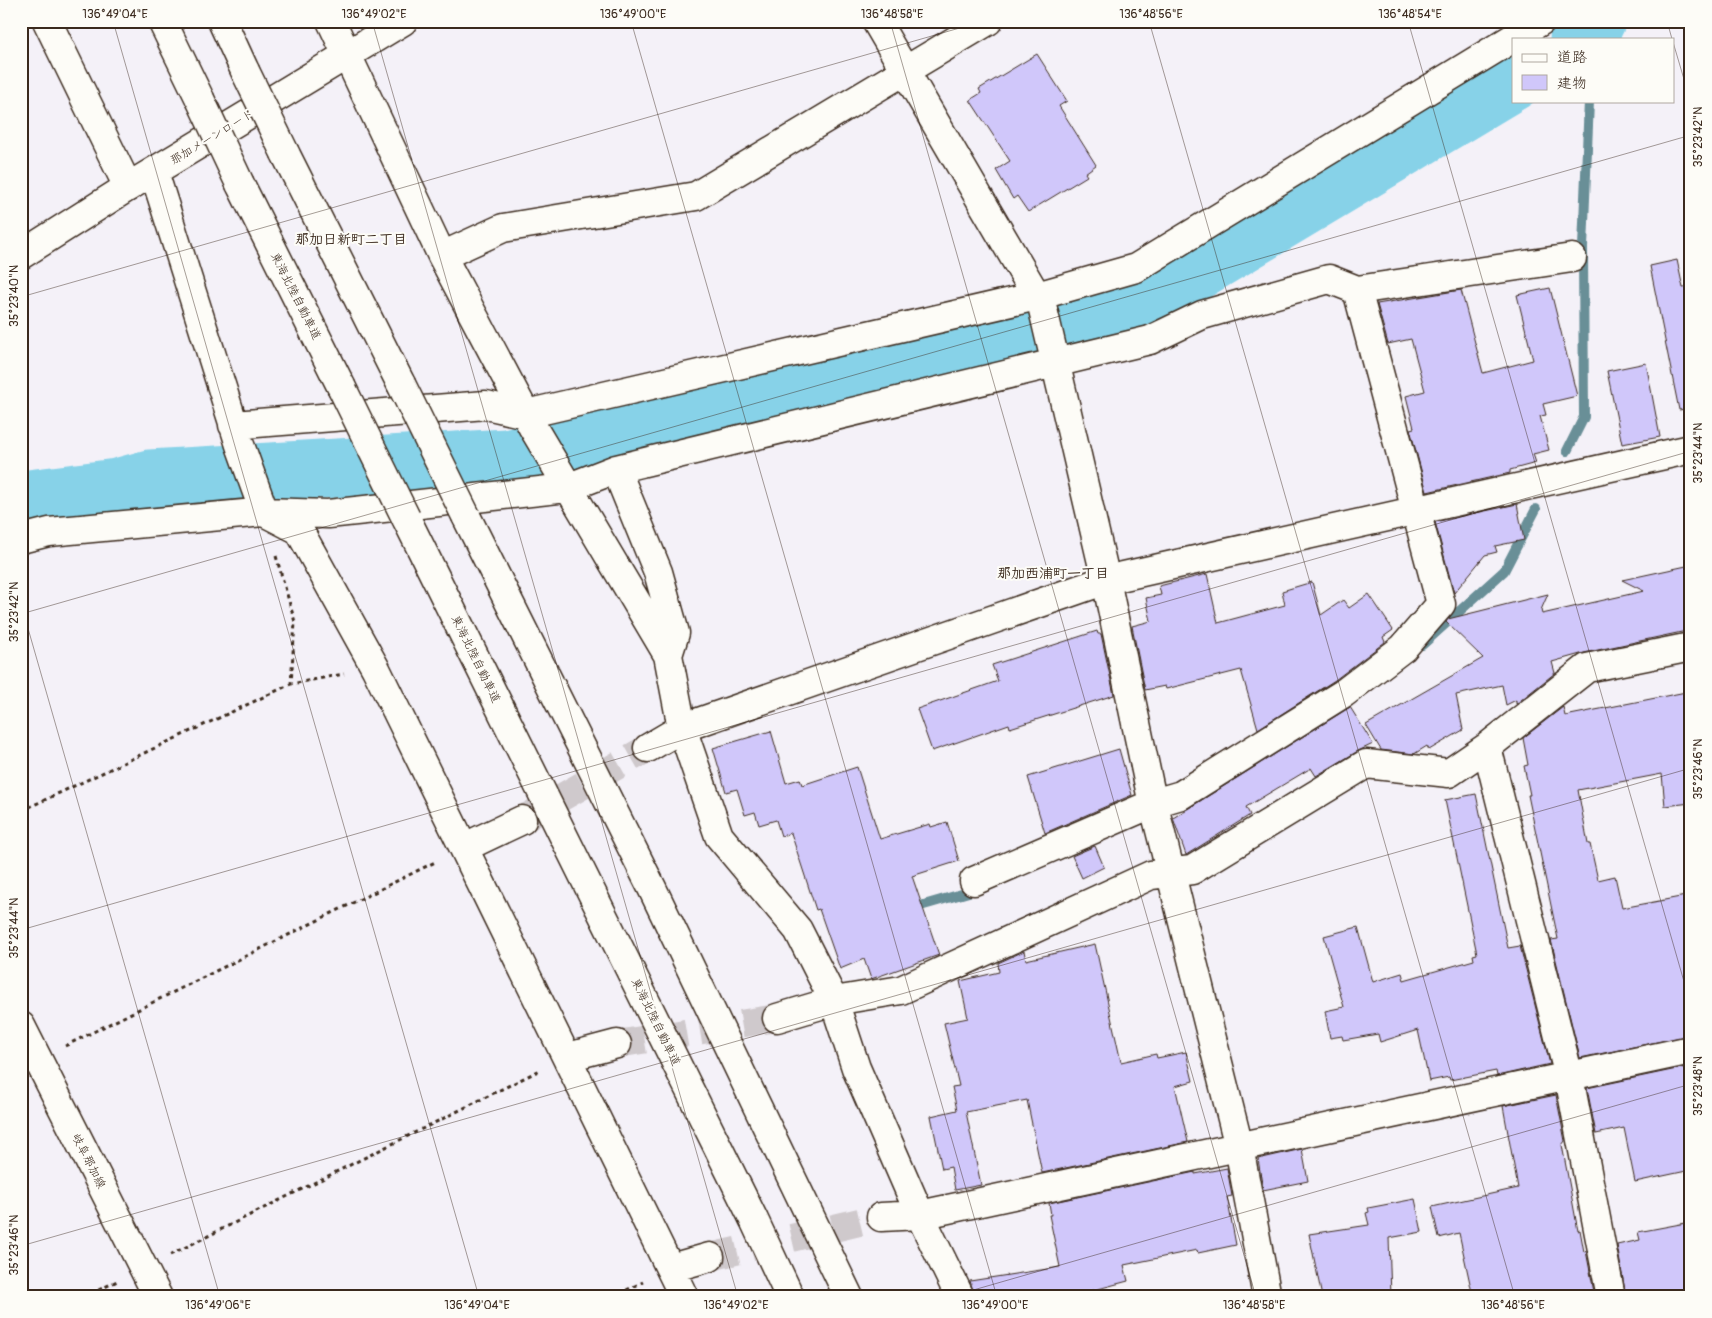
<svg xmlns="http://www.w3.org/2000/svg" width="1712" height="1318" viewBox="0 0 1712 1318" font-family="Pangolin,'Klee One',sans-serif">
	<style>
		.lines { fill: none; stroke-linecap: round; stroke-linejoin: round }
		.stream { stroke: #698f97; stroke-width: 10 }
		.river { stroke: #87d2e8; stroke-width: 59 }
		.building { fill: #d0c7fa; stroke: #3b2a1e }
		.minor-tunnel { stroke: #cfc9cc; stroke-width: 28; stroke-dasharray: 28 14; stroke-linecap: butt }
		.minor-casing { stroke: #3b2a1e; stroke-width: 31 }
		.tertiary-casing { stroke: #3b2a1e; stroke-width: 31 }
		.secondary-casing { stroke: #3b2a1e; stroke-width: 31 }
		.motorway-casing { stroke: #3b2a1e; stroke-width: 31 }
		.path { stroke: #3b2a1e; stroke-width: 3; stroke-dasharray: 4 4; stroke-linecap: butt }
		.minor { stroke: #fdfcf7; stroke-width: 28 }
		.tertiary { stroke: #fdfcf7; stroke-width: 28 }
		.secondary { stroke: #fdfcf7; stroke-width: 28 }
		.motorway { stroke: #fdfcf7; stroke-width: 28 }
		.motorway-bridge-casing { stroke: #3b2a1e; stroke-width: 31; stroke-linecap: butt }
		.motorway-bridge { stroke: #fdfcf7; stroke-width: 28 }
		.ticks { fill: none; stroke: #3b2a1e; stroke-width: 1; stroke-opacity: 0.45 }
		.labels { text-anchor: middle; stroke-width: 4; stroke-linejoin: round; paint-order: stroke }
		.street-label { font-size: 12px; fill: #3b2a1e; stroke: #fdfcf7 }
		.neighbourhood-label { font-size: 14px; font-weight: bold; fill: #3b2a1e; stroke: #fdfcf7 }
		.neatline { fill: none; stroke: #3b2a1e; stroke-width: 2 }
		.ticks-label { font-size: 12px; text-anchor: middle; fill: #3b2a1e }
	</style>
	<rect width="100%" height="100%" fill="#f4f1f8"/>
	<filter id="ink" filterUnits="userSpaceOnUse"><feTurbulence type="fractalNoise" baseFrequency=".02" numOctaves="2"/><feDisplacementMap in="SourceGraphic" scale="10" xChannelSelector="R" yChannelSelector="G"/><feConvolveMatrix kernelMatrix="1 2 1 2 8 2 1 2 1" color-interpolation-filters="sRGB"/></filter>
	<g filter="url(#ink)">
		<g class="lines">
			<path class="stream" d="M1592 39 1593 26
				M1567 451 1584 417 1583 247 1589 101
				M1422 645 1504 571 1536 509
				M910 909 979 889"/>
			<path class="river" d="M1579 39 1596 21
				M21 500 117 488 150 479 507 458 1146 301 1513 81"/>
		</g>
		<path class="building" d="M1037 54 1067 101 1059 106 1096 165 1085 173 1087 176 1028 212 1017 196 1013 199 996 170 1010 161 970 100 981 93 979 89Z
			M1677 260 1683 288 1691 287V408L1679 410 1650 266Z
			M1550 288 1577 396 1543 404 1546 415 1540 416 1549 450 1533 454 1536 463 1510 470V473L1427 492 1410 429 1414 428 1406 396 1425 391 1411 339 1388 344 1377 304 1461 290 1483 373 1533 360 1517 295Z
			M1646 363 1660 437 1622 444 1607 371Z
			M1517 504 1524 540 1495 546 1497 552 1485 555 1454 593 1435 522Z
			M1691 565V630L1584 653 1552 662 1555 673 1516 704V700L1506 705 1502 685 1456 695 1463 730 1429 750 1427 746 1414 754 1381 750 1366 725 1483 658 1446 622 1448 619 1548 594 1541 610 1542 614 1644 591 1622 580Z
			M1207 574 1218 623 1285 605 1282 591 1312 582 1321 615 1343 600 1349 608 1369 594 1393 630 1383 637 1385 642 1335 680 1258 729 1241 670 1166 689 1165 686 1145 690 1132 626 1151 621 1146 598 1161 595 1159 586Z
			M1097 631 1098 634H1101L1114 695 1010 728 1009 724 932 751 917 709 998 681 992 665Z
			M1691 691V803L1665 806 1662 774 1578 790 1588 844H1590L1598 880 1615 876 1622 908 1691 895V1035L1580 1058 1551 940 1558 939 1528 795H1530L1524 766 1528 765 1523 738 1563 707 1565 716Z
			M1350 707 1373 744 1358 751 1316 776 1311 768 1246 807 1250 815 1186 855 1173 818Z
			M771 731 786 783 800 779 802 785 857 767 880 839 930 824 931 827 947 822 959 861 912 876 939 955 871 979 864 959 840 969 819 909 816 910 791 833 781 836 776 820 759 825 755 812 745 815 737 789 726 792 713 748Z
			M1119 749 1132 795 1045 833 1028 777Z
			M1476 794 1508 948 1520 946 1550 1064 1497 1076 1496 1071 1450 1080 1449 1077 1429 1081 1418 1030 1380 1042 1378 1034 1343 1040 1342 1036 1330 1038 1325 1011 1344 1007 1324 936 1358 927 1373 982 1402 973 1404 980 1474 960 1473 955 1477 954 1445 800Z
			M1095 846 1104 867 1082 878 1072 856Z
			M1095 944 1121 1062 1156 1054 1157 1058 1186 1052 1193 1081 1175 1086 1188 1142 1042 1173 1027 1100 966 1112 981 1185 955 1190 951 1167 942 1169 931 1116 957 1110 952 1087 959 1086 944 1023 968 1018 960 981 999 972 998 963 1024 951 1026 960Z
			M1691 1066V1170L1635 1182 1624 1128 1596 1134 1587 1088Z
			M1556 1095 1565 1141 1562 1145 1578 1231 1580 1230 1584 1252 1586 1251 1595 1297H1473L1459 1233 1439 1238 1432 1207 1518 1188 1503 1106Z
			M1302 1149 1308 1181 1263 1190 1258 1159Z
			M1227 1168 1232 1196 1227 1197 1236 1245 1198 1253 1197 1250 1124 1265 1128 1281 1068 1297H975L970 1281 1060 1267 1049 1215H1051L1049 1203 1195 1172V1174Z
			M1415 1199 1422 1232 1389 1238 1391 1297H1322L1309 1234 1369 1225 1366 1213 1369 1212 1368 1208Z
			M1691 1222V1297H1626L1617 1245 1640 1240 1638 1232Z"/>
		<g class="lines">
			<path class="minor-tunnel" d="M522 820 648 748
				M617 1044 777 1018
				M710 1257 881 1217"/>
			<defs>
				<path id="minor" d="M47 21 128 187
					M331 21 442 256 532 426 668 655 682 728 719 836 798 930 834 1001 856 1068 920 1215 960 1297
					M876 21 1042 305 1106 580 1150 790 1239 1147 1267 1297
					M154 172 240 445 264 512 299 530 376 669 684 1297
					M442 256 503 228 696 196 988 21
					M233 425 486 405 526 414 1037 296 1136 268 1541 21
					M616 469 658 572 675 633 668 655
					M21 539 49 532 264 512 328 514 567 488 616 469 1150 340 1202 315 1329 279 1357 290 1572 258
					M1487 747 1569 1077 1611 1297
					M648 748 682 728 1106 580 1691 449
					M465 847 522 820
					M974 881 1154 803 1181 795 1344 693 1403 648 1441 604 1357 290
					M777 1018 834 1001 901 990 1151 875 1192 870 1366 764 1449 773 1487 747 1587 668 1691 647
					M568 1057 617 1044
					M881 1217 920 1215 1691 1050
					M671 1268 710 1257"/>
				<path id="tertiary" d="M21 255 128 187 403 21"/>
				<path id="secondary" d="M21 1026 158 1297"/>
				<path id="motorway" d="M162 21 200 99
					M222 21 245 71
					M285 153 401 384
					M240 184 341 386
					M466 516 652 888 849 1297
					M406 518 754 1220 790 1297"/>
			</defs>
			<use href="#minor" class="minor-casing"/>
			<use href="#tertiary" class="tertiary-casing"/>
			<use href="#secondary" class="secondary-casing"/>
			<use href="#motorway" class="motorway-casing"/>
			<path class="path" d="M276 556 295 622 291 684
				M21 811 291 684 344 674
				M65 1046 435 862
				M170 1255 540 1070
				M84 1297 117 1281
				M612 1297 643 1282"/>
			<use href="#minor" class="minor"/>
			<use href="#tertiary" class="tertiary"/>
			<use href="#secondary" class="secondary"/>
			<use href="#motorway" class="motorway"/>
			<defs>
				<path id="motorway-bridge" d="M245 71 285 153
					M200 99 240 184
					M401 384 466 516
					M341 386 406 518"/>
			</defs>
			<use href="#motorway-bridge" class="motorway-bridge-casing"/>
			<use href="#motorway-bridge" class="motorway-bridge"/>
		</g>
	</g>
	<path class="ticks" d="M113 21 479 1297M372 21 738 1297M631 21 997 1297M890 21 1256 1297M1149 21 1515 1297M1408 21 1691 1006M1667 21 1672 39M1673 42 1691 103M21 297 984 21M21 604 220 1297M21 614 1691 135M21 930 1691 451M21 1246 1691 768M949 1297 1691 1084"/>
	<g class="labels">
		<g class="street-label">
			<text transform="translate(212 137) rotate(-31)" y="4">那加メーンロード</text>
			<text transform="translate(296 296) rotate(63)" y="4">東海北陸自動車道</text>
			<text transform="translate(476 659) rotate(64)" y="4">東海北陸自動車道</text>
			<text transform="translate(656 1022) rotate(64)" y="4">東海北陸自動車道</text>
			<text transform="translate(89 1161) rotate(63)" y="4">岐阜那加線</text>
		</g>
		<g class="neighbourhood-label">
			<text x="351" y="244">那加日新町二丁目</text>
			<text x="1053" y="578">那加西浦町一丁目</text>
		</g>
	</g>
	<rect width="1712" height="1318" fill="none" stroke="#fdfcf7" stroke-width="55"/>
	<rect x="1512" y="38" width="162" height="65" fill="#fdfcf7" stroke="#afa8a0"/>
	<rect x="1522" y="54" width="25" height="8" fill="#fdfcf7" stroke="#afa8a0"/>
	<text x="1557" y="62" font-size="15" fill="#3b2a1e">道路</text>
	<rect x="1522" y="75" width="25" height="15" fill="#d0c7fa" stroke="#afa8a0"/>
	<text x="1557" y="88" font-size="15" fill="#3b2a1e">建物</text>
	<rect x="28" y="28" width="1656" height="1262" class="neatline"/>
	<g class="ticks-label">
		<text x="115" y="18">136°49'04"E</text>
		<text x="374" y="18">136°49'02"E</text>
		<text x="633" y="18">136°49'00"E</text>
		<text x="892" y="18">136°48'58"E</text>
		<text x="1151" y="18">136°48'56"E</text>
		<text x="1410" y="18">136°48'54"E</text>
		<text transform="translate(1698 137) rotate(-90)" y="4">35°23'42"N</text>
		<text transform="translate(14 296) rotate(-90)" y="4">35°23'40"N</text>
		<text transform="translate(1698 453) rotate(-90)" y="4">35°23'44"N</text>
		<text transform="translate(14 612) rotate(-90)" y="4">35°23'42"N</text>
		<text transform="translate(1698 769) rotate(-90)" y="4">35°23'46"N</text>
		<text transform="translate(14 928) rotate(-90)" y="4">35°23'44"N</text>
		<text transform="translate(1698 1086) rotate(-90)" y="4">35°23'48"N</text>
		<text transform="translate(14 1245) rotate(-90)" y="4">35°23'46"N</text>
		<text x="218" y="1309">136°49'06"E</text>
		<text x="477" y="1309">136°49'04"E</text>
		<text x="736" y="1309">136°49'02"E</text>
		<text x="995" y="1309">136°49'00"E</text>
		<text x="1254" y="1309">136°48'58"E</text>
		<text x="1513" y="1309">136°48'56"E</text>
	</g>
</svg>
